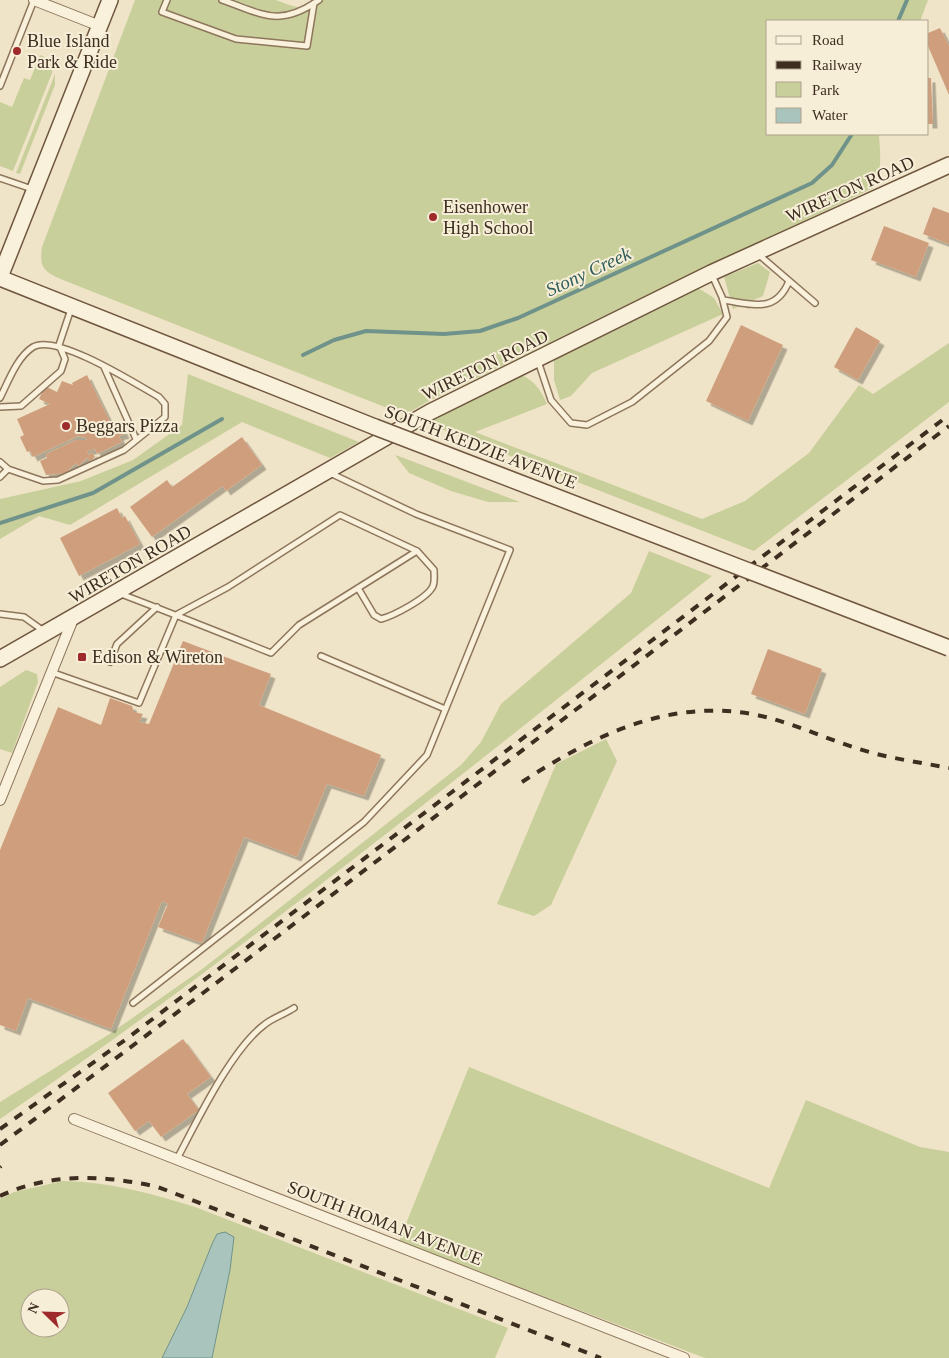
<svg xmlns="http://www.w3.org/2000/svg" width="949" height="1358" viewBox="0 0 949 1358" font-family="Georgia,serif">
	<style>
		.green { fill: #c9cf9b; fill-rule: evenodd }
		.water { fill: #a9c4bc; stroke: #6f938a }
		.lines { fill: none; stroke-linecap: round; stroke-linejoin: round }
		.stream { stroke: #6f938a; stroke-width: 4 }
		.building { fill: #cf9f7d; filter: url(#shadow) }
		.lane-casing { stroke: #8d765c; stroke-width: 8 }
		.street-casing { stroke: #8d765c; stroke-width: 12 }
		.secondary-casing { stroke: #6f573f; stroke-width: 18 }
		.lane { stroke: #faf1dc; stroke-width: 5 }
		.street { stroke: #faf1dc; stroke-width: 10 }
		.secondary { stroke: #faf1dc; stroke-width: 15 }
		.rail { stroke: #3d2e20; stroke-width: 4; stroke-dasharray: 9 9; stroke-linecap: butt }
		.secondary-bridge-casing { stroke: #6f573f; stroke-width: 18; stroke-linecap: butt }
		.secondary-bridge { stroke: #faf1dc; stroke-width: 15 }
		.poi-dot { fill: #9e2a2b; stroke: #f7eed8; stroke-width: 2 }
		.labels { text-anchor: middle; stroke-width: 4; stroke-linejoin: round; paint-order: stroke }
		.poi-label { font-size: 18px; fill: #3d2e20; stroke: #f7eed8; text-anchor: start }
		.street-label { font-size: 18px; fill: #3d2e20; stroke: #f7eed8 }
		.water-label { font-size: 19px; font-style: italic; fill: #2f5d5a; stroke: #f7eed8 }
	</style>
	<defs>
		<filter id="shadow"><feDropShadow dx="4.5" dy="4.5" stdDeviation="0" flood-color="#0004"/></filter>
	</defs>
	<rect width="100%" height="100%" fill="#f0e4c8"/>
	<path class="green" d="M135 0H276C295 7 306 13 324 0H928L920 21H768V134H879C880 153 883 171 873 188L427 402 405 415 63 280C44 272 39 268 42 247Z
		M40 55 53 60 52 73 13 171 0 166V102L12 107 24 78 30 80Z
		M55 74V85L20 174 16 173Z
		M758 263 770 272 763 296 733 309 724 277Z
		M695 286 714 298 723 314 592 373 571 396 560 400 554 380V359Z
		M949 343V402L754 551 426 423 517 373C533 379 540 388 547 404L475 432 702 519 745 501 809 453 859 385 873 394Z
		M188 374 359 442 330 458 242 422 70 525 39 516 0 539V499L81 481 133 460 182 425Z
		M395 455 401 457 520 502H488L451 491 409 473Z
		M649 551 712 576C479 761 246 950 0 1119V1102L108 1035 201 970 461 765 481 742 501 704 631 593Z
		M26 670 37 674 38 682 12 753 0 749V687Z
		M606 739 617 761 551 905 534 916 497 904 556 764Z
		M469 1067 769 1188 806 1100 920 1147 949 1152V1358H705L399 1241Z
		M63 1181C110 1182 151 1193 195 1207L508 1328 495 1358H212L230 1271 212 1244 187 1307 162 1358H0V1199L14 1192ZM30 1298H60V1328H30Z"/>
	<path class="water" d="M225 1232 234 1237 230 1270 212 1358H162L187 1307 212 1244 217 1234Z"/>
	<g class="lines">
		<path class="stream" d="M898 21 907 0
			M303 355 334 340 366 331 444 334 480 331 518 318 812 183 832 165 852 134
			M0 523 93 493 222 419"/>
	</g>
	<path class="building" d="M940 28 949 46V95L928 46V33Z
		M928 78H931L933 124H928Z
		M933 207 949 213V244L923 234Z
		M884 226 929 243 916 277 871 260Z
		M741 325 783 345 748 421 706 401Z
		M856 327 880 341 858 380 834 367Z
		M87 375 113 428 120 424 125 434 119 436 122 442 97 454 95 449 87 451 89 455 92 452 95 457 90 461 87 458 78 466 76 463 65 473 46 475 40 461 47 458 46 454 76 440H87L86 438 78 436 33 457 30 451 27 452 20 437 24 435 17 419 50 404 39 399 45 386 57 392 62 381 73 385 72 383Z
		M242 437 262 465 226 491 223 486 152 537 130 507 167 480 172 487Z
		M117 508 122 518 125 516 140 544 79 576 60 538Z
		M183 641 271 674 259 705 381 755 364 796 327 784 297 857 244 837 202 943 158 927 168 904 162 901 111 1029 28 998 16 1031 0 1025V850L58 707 101 725 110 698 132 706 134 712 143 714 139 722 149 724Z
		M768 649 822 669 805 714 751 694Z
		M183 1039 211 1077 187 1094 199 1110 161 1137 149 1121 135 1131 108 1093Z"/>
	<g class="lines">
		<defs>
			<path id="lane" d="M167 0 162 12 236 39 307 46 314 3
				M222 0C263 14 279 28 319 0
				M0 86 34 0
				M0 178 32 189
				M758 254 815 303
				M723 300C752 304 776 314 789 281
				M538 361 551 400 571 423 587 425 632 402 709 341 727 317 722 297 712 275
				M104 367 136 439
				M0 398C8 382 17 357 33 347 56 333 136 384 159 397L165 404V417L124 450 58 480 43 481 8 469 0 462
				M0 407 21 406 61 371 65 359 59 345 71 309
				M0 477 8 469
				M358 588 374 615 381 619C393 616 428 598 433 586 435 581 434 575 434 570L417 551
				M0 614 24 617 45 632
				M321 656 445 709
				M110 662 117 644 157 607
				M51 672 139 703 176 615 228 587 340 515 417 551 299 625 271 653C221 633 171 613 121 594
				M133 1003 364 822 427 755 510 550 416 514 330 473
				M177 1159C197 1121 231 1050 264 1025 272 1018 285 1014 294 1008"/>
			<path id="street" d="M34 0 100 26
				M0 800 73 619
				M74 1119 684 1358"/>
			<path id="secondary" d="M0 277 110 0
				M0 278 375 427
				M0 659 430 412 711 273 949 165"/>
		</defs>
		<use href="#lane" class="lane-casing"/>
		<use href="#street" class="street-casing"/>
		<use href="#secondary" class="secondary-casing"/>
		<use href="#lane" class="lane"/>
		<use href="#street" class="street"/>
		<use href="#secondary" class="secondary"/>
		<path class="rail" d="M522 782C591 737 666 699 752 714 789 721 821 737 856 748 886 758 918 762 949 768
			M0 1129 125 1040 949 415
			M0 1145 203 993 949 426
			M0 1167 1 1166
			M0 1196C52 1172 104 1175 158 1187L601 1358"/>
		<defs>
			<path id="secondary-bridge" d="M375 427 949 648"/>
		</defs>
		<use href="#secondary-bridge" class="secondary-bridge-casing"/>
		<use href="#secondary-bridge" class="secondary-bridge"/>
	</g>
	<g class="poi-dot">
		<circle cx="17" cy="51" r="5"/>
		<circle cx="433" cy="217" r="5"/>
		<circle cx="66" cy="426" r="5"/>
		<rect x="77" y="652" width="10" height="10" rx="2.5"/>
	</g>
	<g class="labels">
		<g class="poi-label">
			<text x="27" y="47">Blue Island<tspan x="27" dy="21">Park &amp; Ride</tspan></text>
			<text x="443" y="213">Eisenhower<tspan x="443" dy="21">High School</tspan></text>
			<text x="76" y="432">Beggars Pizza</text>
			<text x="92" y="663">Edison &amp; Wireton</text>
		</g>
		<g class="street-label">
			<text transform="translate(850 189) rotate(-24)" y="6">WIRETON ROAD</text>
			<text transform="translate(485 365) rotate(-26)" y="6">WIRETON ROAD</text>
			<text transform="translate(481 447) rotate(21)" y="6">SOUTH KEDZIE AVENUE</text>
			<text transform="translate(130 564) rotate(-30)" y="6">WIRETON ROAD</text>
			<text transform="translate(385 1223) rotate(21)" y="6">SOUTH HOMAN AVENUE</text>
		</g>
		<g class="water-label">
			<text transform="translate(588 271) rotate(-25)" y="7">Stony Creek</text>
		</g>
	</g>
	<rect x="766" y="20" width="162" height="115" fill="#f7eed8" stroke="#ada18e"/>
	<rect x="776" y="36" width="25" height="8" fill="#faf1dc" stroke="#ada18e"/>
	<text x="812" y="45" font-size="15" fill="#3d2e20">Road</text>
	<rect x="776" y="61" width="25" height="8" fill="#3d2e20" stroke="#ada18e"/>
	<text x="812" y="70" font-size="15" fill="#3d2e20">Railway</text>
	<rect x="776" y="82" width="25" height="15" fill="#c9cf9b" stroke="#ada18e"/>
	<text x="812" y="95" font-size="15" fill="#3d2e20">Park</text>
	<rect x="776" y="108" width="25" height="15" fill="#a9c4bc" stroke="#ada18e"/>
	<text x="812" y="120" font-size="15" fill="#3d2e20">Water</text>
	<g transform="translate(45 1313) rotate(293)"><circle r="24" fill="#f7eed8" stroke="#ada18e"/>
	<path d="M0-4L9 19L0 12L-9 19Z" fill="#9e2a2b"/>
	<text y="-8" font-size="14" font-weight="bold" text-anchor="middle" fill="#3d2e20">N</text>
	</g>
</svg>
